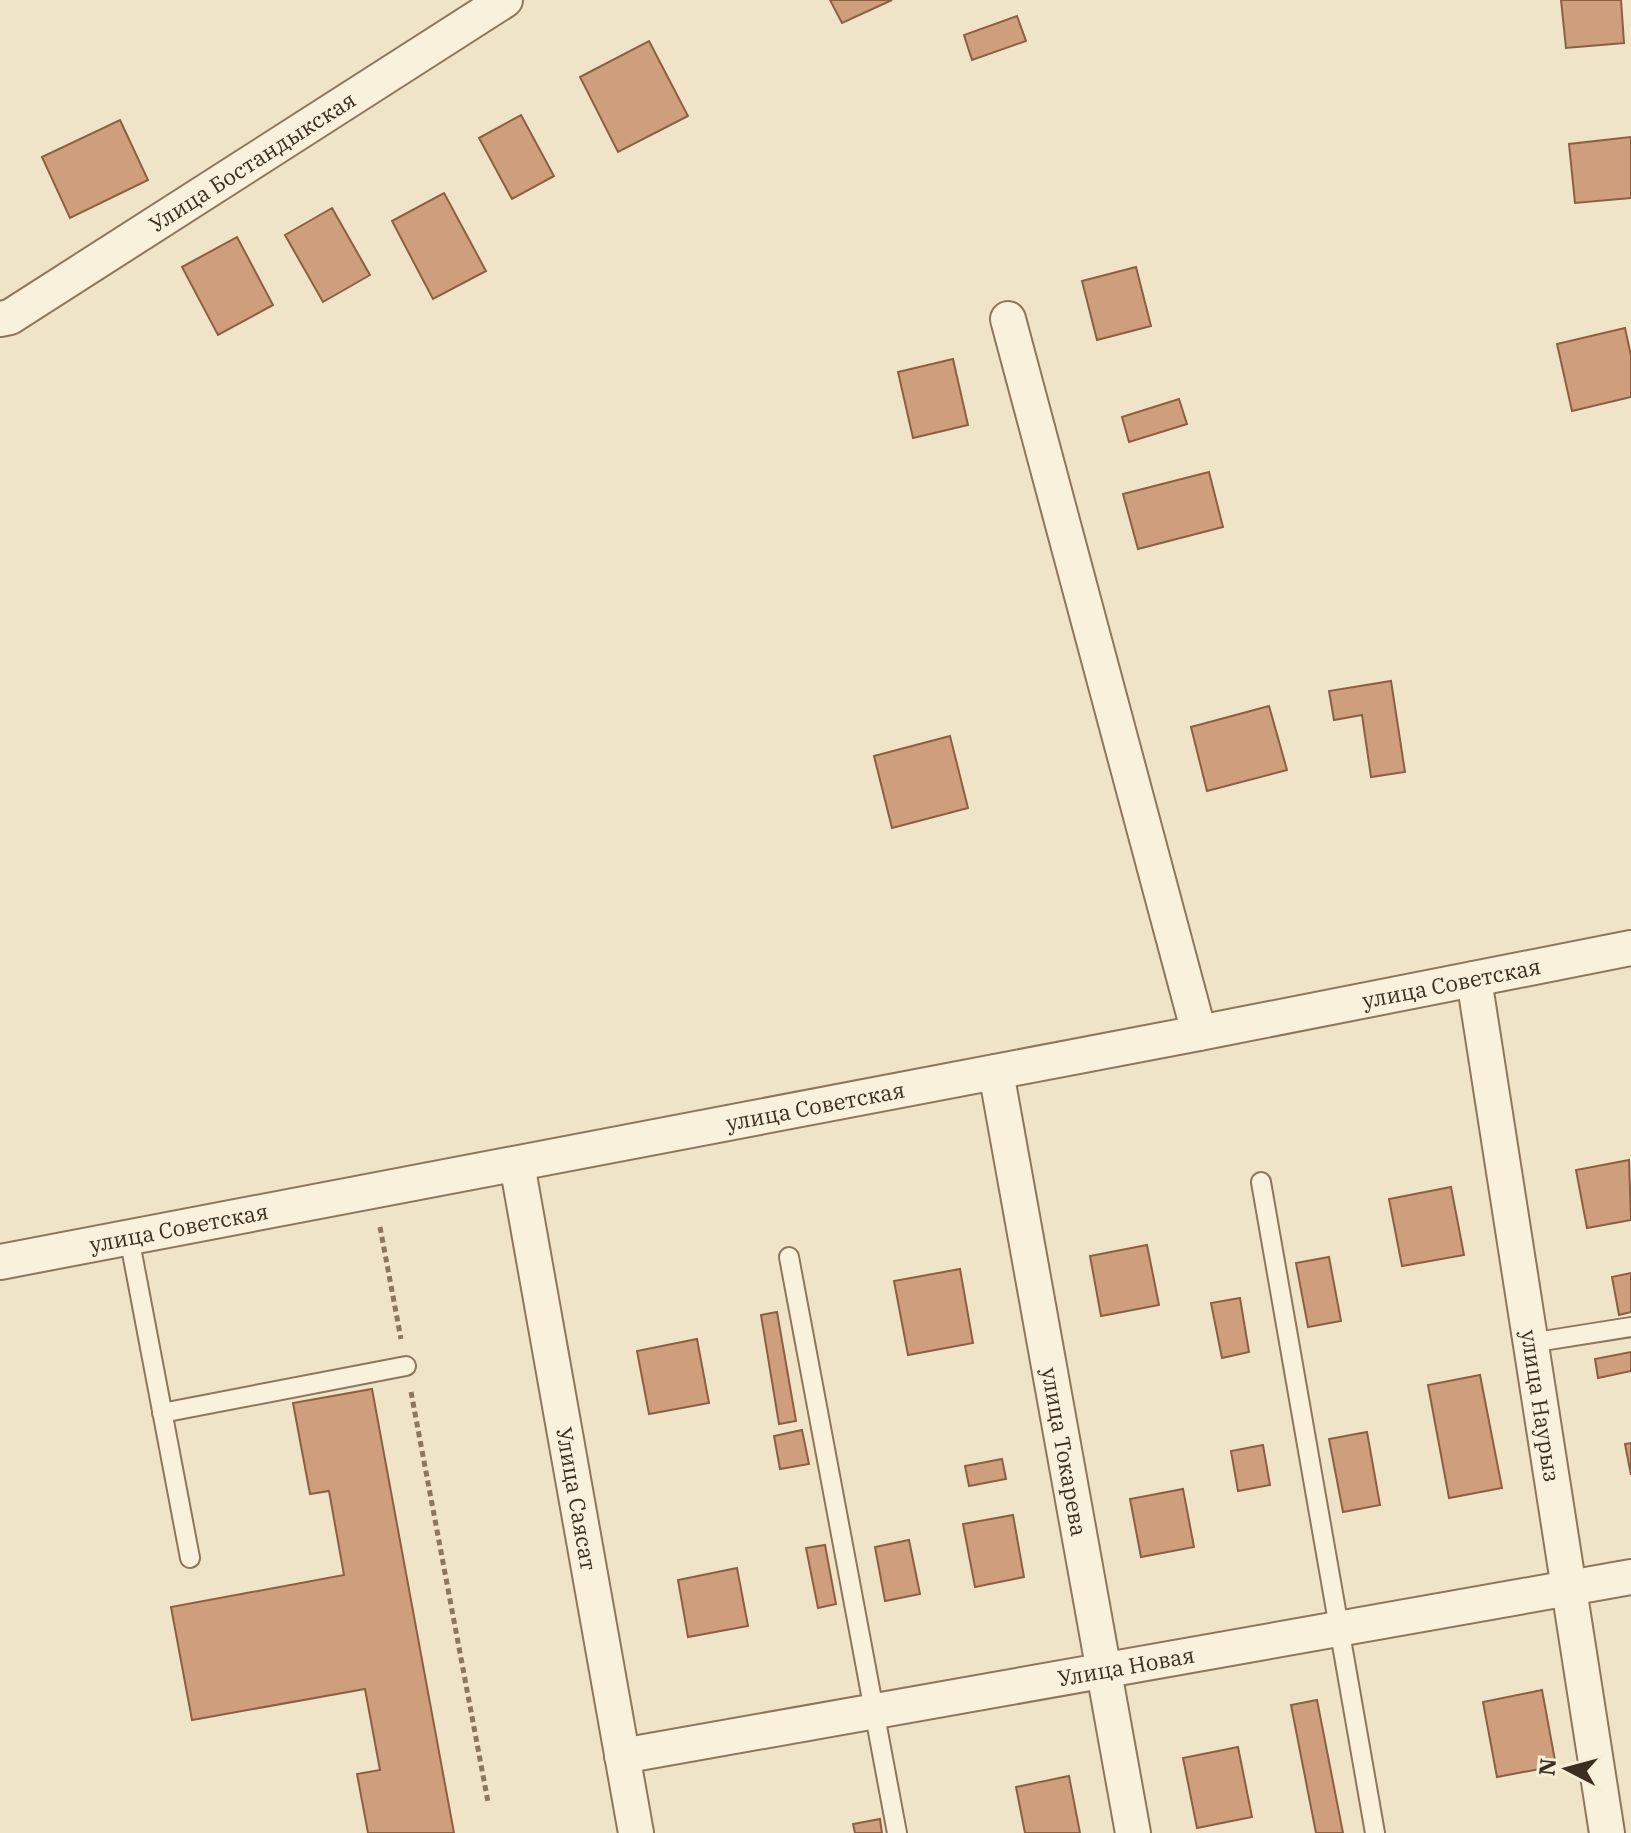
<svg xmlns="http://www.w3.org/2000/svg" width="1631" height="1833" viewBox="0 0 1631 1833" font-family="'IBM Plex Serif',serif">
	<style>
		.building { fill: #cf9f7d; stroke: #8d5f41; stroke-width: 2 }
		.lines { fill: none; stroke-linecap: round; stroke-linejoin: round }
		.lane-casing { stroke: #8d765c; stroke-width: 22 }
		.street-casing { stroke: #8d765c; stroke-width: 38 }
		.path { stroke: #8d765c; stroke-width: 5; stroke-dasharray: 6 4; stroke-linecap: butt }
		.lane { stroke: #faf1dc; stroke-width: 18 }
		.street { stroke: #faf1dc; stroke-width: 34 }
		.labels { text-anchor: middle; stroke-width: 6; stroke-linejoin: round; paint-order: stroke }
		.street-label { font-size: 22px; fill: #3d2e20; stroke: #f7eed8 }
	</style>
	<rect width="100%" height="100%" fill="#f0e4c8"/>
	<path class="building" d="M830 0H892L842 23Z
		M1561 0H1621L1624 43 1566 48Z
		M1017 16 1026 41 972 60 964 35Z
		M649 41 688 116 618 152 580 77Z
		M521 115 554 176 512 199 479 138Z
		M120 120 148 180 70 218 42 157Z
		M1631 137V198L1575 203 1569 144Z
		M444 193 486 271 433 299 392 221Z
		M332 208 370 275 323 302 285 235Z
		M237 237 273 305 218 335 182 267Z
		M1136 267 1151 326 1097 340 1082 281Z
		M1625 328 1631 356V397L1572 411 1557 344Z
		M953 359 968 425 913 438 898 372Z
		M1179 399 1187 424 1129 442 1122 417Z
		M1209 472 1223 527 1138 549 1123 494Z
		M1391 681 1405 772 1371 777 1362 715 1334 720 1329 691Z
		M1269 706 1287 770 1207 791 1191 727Z
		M950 736 968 808 892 828 874 756Z
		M1629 1160 1631 1220 1587 1228 1576 1170Z
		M1451 1187 1464 1255 1402 1266 1389 1199Z
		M1147 1245 1159 1305 1101 1316 1090 1256Z
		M1329 1257 1341 1321 1308 1327 1296 1263Z
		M960 1269 973 1343 908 1355 894 1281Z
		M1631 1273V1312L1619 1315 1612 1277Z
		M1240 1298 1249 1352 1222 1358 1211 1303Z
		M777 1312 796 1421 779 1424 761 1315Z
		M697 1339 709 1403 649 1414 637 1351Z
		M1631 1352V1371L1598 1378 1595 1359Z
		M1480 1375 1502 1488 1449 1498 1428 1385Z
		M372 1389 454 1833H368L357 1774 380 1770 365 1689 192 1720 171 1607 344 1575 329 1491 310 1494 293 1403Z
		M802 1430 809 1464 780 1469 774 1436Z
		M1367 1432 1380 1505 1343 1512 1329 1439Z
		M1631 1443V1475L1625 1444Z
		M1263 1445 1270 1485 1238 1491 1231 1451Z
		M1002 1459 1006 1479 969 1486 965 1466Z
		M1183 1489 1194 1547 1141 1557 1130 1499Z
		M1013 1515 1024 1577 975 1587 963 1524Z
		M909 1540 920 1594 885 1601 875 1547Z
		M825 1545 836 1604 818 1608 806 1548Z
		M737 1568 748 1626 688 1637 678 1580Z
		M1542 1690 1556 1766 1497 1777 1483 1702Z
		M1317 1700 1343 1833H1316L1291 1705Z
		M1238 1747 1252 1817 1197 1828 1183 1758Z
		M1069 1776 1080 1833H1025L1016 1787Z
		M880 1819 882 1833H855L853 1824Z"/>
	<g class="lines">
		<defs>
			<path id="lane" d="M1261 1182 1375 1833
				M129 1237 190 1558
				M789 1257 897 1833
				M1530 1343 1631 1327
				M162 1413 406 1366"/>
			<g id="street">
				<path id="s1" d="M0 319 10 317 505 0"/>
				<path d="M1008 319 1199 1033"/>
				<path id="s2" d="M1474 979 1607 1833"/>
				<path id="s3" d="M996 1072 1133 1833"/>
				<path id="s4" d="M517 1164 636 1833"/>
				<path id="s5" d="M0 1262 1199 1033 1631 948"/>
				<path id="s6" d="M622 1756 1631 1577"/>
			</g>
		</defs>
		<use href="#lane" class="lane-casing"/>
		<use href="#street" class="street-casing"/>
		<path class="path" d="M380 1227 401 1339
			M411 1392 488 1802"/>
		<use href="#lane" class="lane"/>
		<use href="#street" class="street"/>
	</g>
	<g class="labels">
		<g class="street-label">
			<text dy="8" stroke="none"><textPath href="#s1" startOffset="298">Улица Бостандыкская</textPath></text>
			<text dy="8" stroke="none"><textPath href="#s5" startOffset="1478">улица Советская</textPath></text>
			<text dy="8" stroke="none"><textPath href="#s5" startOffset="830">улица Советская</textPath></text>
			<text dy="8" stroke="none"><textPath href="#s5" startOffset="182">улица Советская</textPath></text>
			<text dy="8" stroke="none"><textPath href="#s2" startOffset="432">улица Наурыз</textPath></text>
			<text dy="8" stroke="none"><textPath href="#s3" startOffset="386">улица Токарева</textPath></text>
			<text dy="8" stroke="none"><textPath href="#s4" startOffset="340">Улица Саясат</textPath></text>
			<text dy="8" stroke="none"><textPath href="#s6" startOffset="512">Улица Новая</textPath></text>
		</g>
	</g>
	<g transform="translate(1567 1769) rotate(276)" stroke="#f7eed8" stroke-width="6" paint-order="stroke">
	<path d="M0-6L14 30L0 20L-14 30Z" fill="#3d2e20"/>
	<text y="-12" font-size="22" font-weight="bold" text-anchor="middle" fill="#3d2e20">N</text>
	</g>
</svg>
